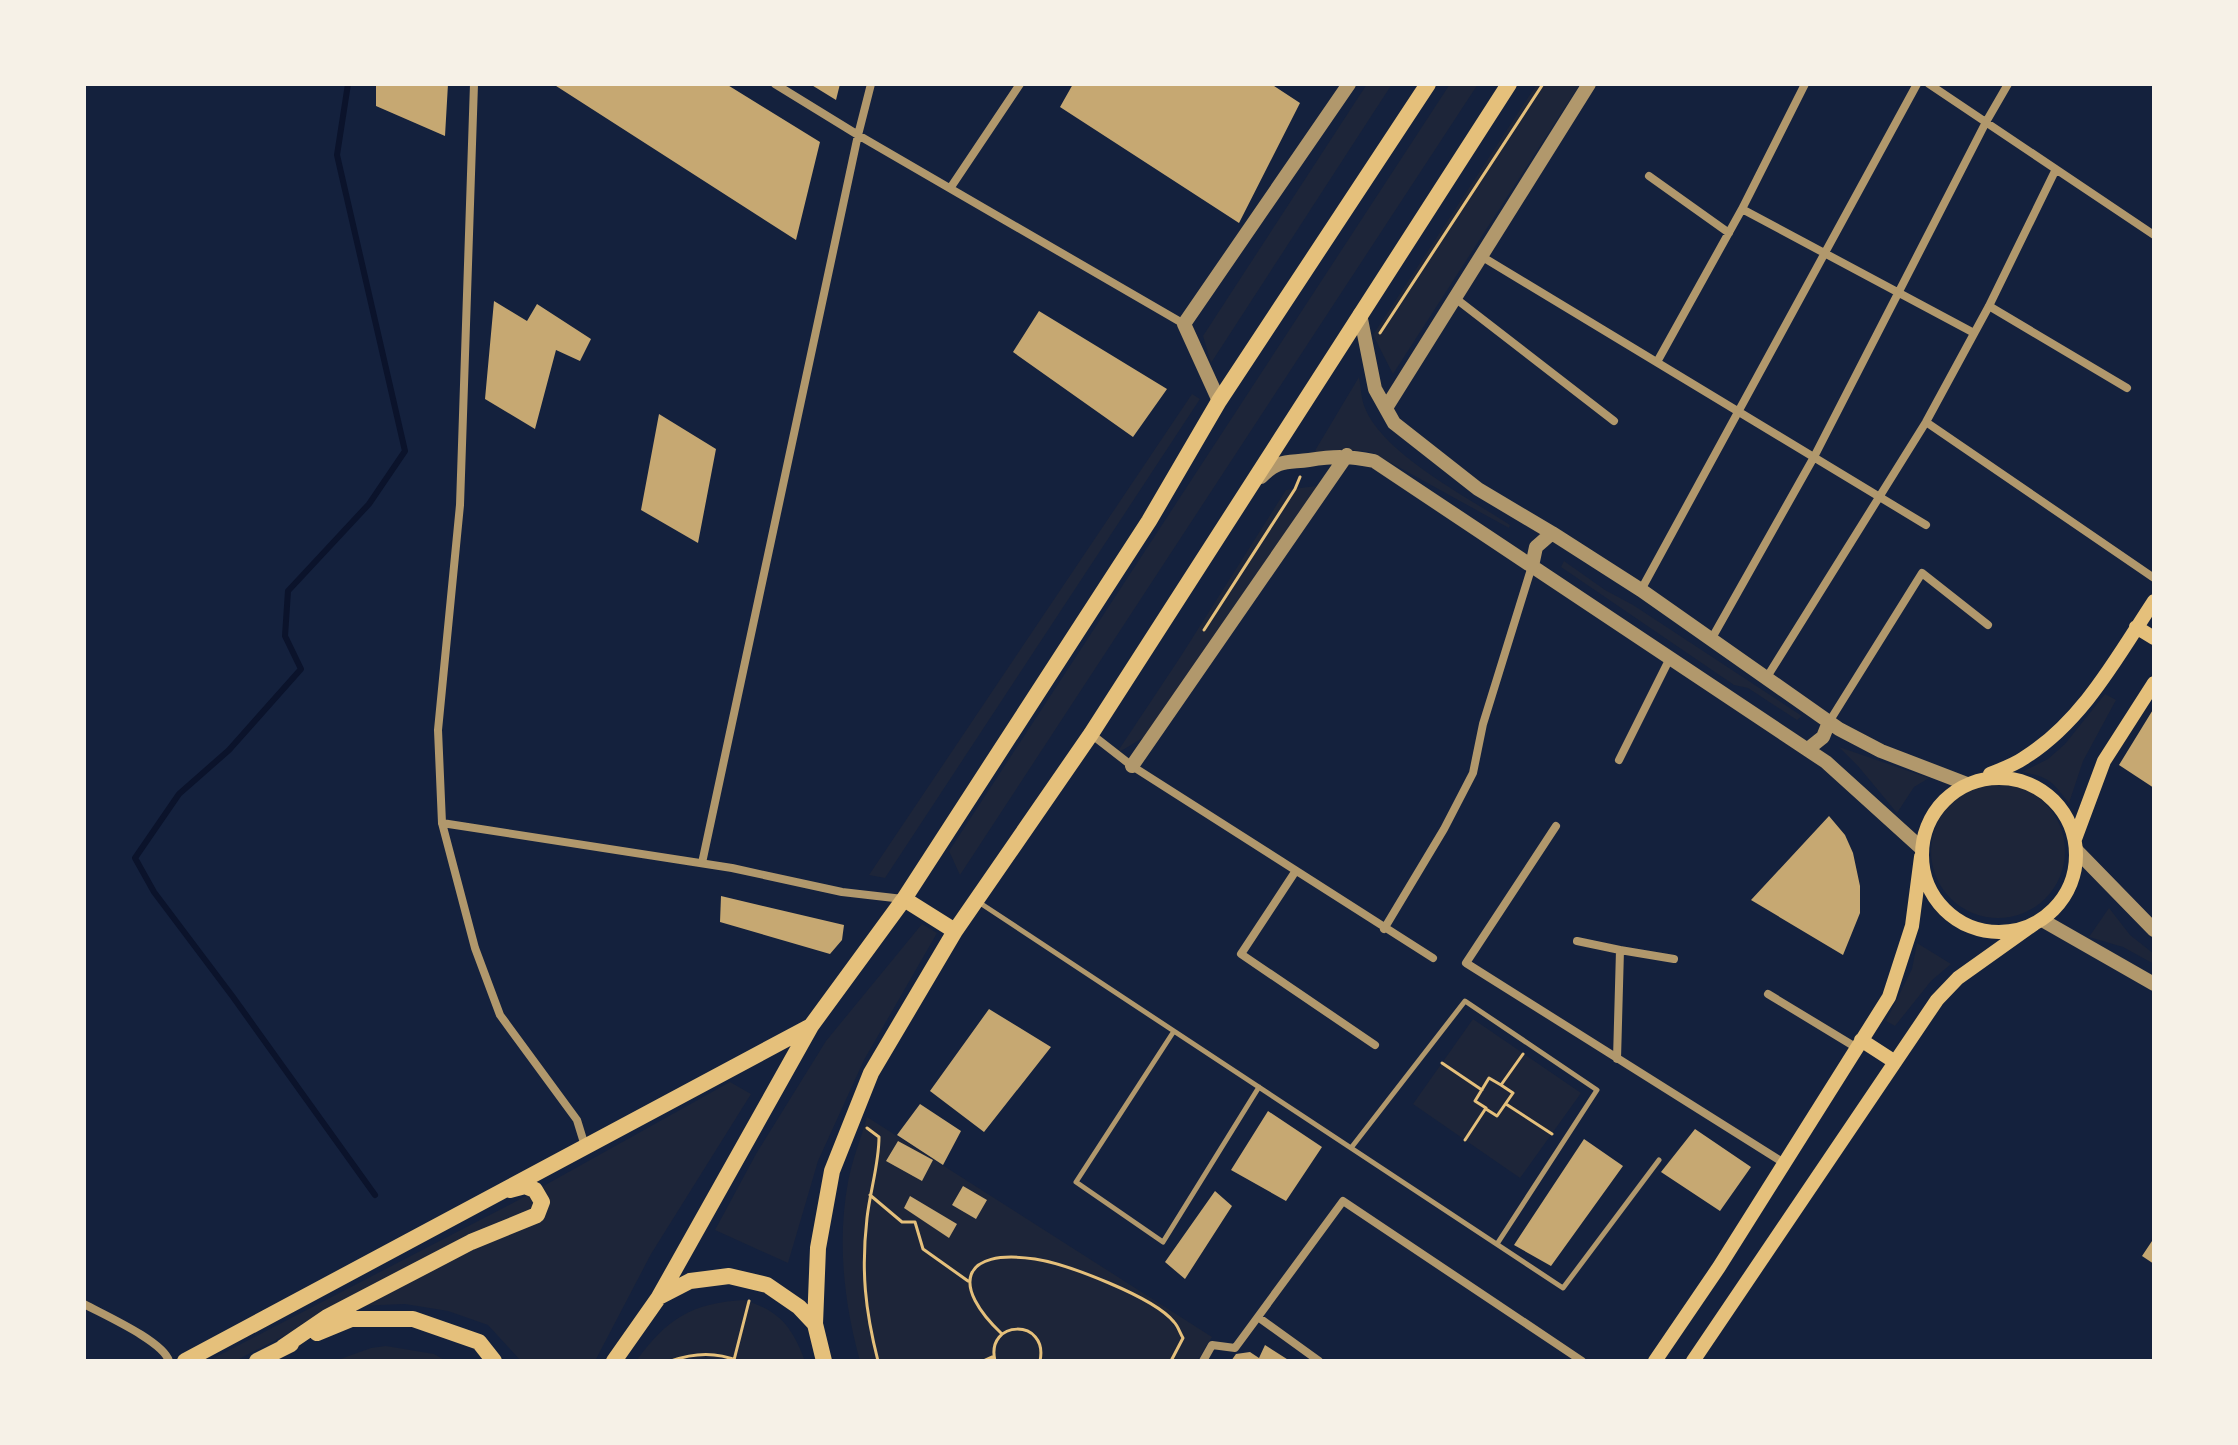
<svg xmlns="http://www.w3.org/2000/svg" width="2238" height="1445" viewBox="0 0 2238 1445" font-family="Quicksand,sans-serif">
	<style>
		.green { fill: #1d2539 }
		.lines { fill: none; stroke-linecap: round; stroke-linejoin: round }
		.stream { stroke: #0b132b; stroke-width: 6 }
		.building { fill: #c6a872 }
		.path { stroke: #e5c07b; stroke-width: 3 }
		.service { stroke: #b1986c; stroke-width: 5 }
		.minor { stroke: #b1986c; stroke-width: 8 }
		.tertiary { stroke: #b1986c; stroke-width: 14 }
		.secondary { stroke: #e5c07b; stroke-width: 14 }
		.primary { stroke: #e5c07b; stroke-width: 16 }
	</style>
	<rect width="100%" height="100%" fill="#14213d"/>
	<path class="green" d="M1367 84H1392L1211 363 1203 336Z
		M1450 84H1478L960 875 949 851Z
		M1537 84H1580L1393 374 1373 335Z
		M1359 377C1361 387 1361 399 1365 408 1383 454 1469 498 1510 525L1509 528 1373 453C1350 447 1332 451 1310 459Z
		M1192 394 1200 399 885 878 869 875Z
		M1331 484 1164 725 1116 754 1181 656 1286 490Z
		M1564 561 1605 590 1633 605 1802 716 1797 720 1748 688 1734 685 1561 567Z
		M2105 694 2116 700 2083 761 2069 803C2052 782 2050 777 2022 772L2048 759 2065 744Z
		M1839 747 1929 778 1914 787 1897 813 1858 766Z
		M1931 851a67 67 0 1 1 134 0a67 67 0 1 1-134 0Z
		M2109 908 2130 935 2154 954V964L2123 947 2089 937Z
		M922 924 937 933 864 1060 818 1161 788 1263 715 1230 756 1154 826 1041Z
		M1917 943 1951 964 1931 981 1895 1026 1886 1021 1912 969Z
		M1473 1019 1581 1093 1520 1178 1413 1104Z
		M730 1082 751 1094 651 1254 595 1361H521L488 1325 448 1311 405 1304 356 1306 309 1323 235 1361H208L513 1203Z
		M867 1117 1212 1337 1197 1361H860C844 1303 837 1242 848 1182 852 1160 861 1138 867 1117Z
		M744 1300C780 1311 792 1327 805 1361H636C667 1319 691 1303 744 1300Z
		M386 1346 434 1354 446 1361H335L371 1348Z"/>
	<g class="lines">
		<path class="stream" d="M348 84 337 155 405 451 369 504 288 591 285 636 301 669 229 750 179 794 135 858 154 892 233 997 375 1195"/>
	</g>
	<path class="building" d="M376 84H448L445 136 376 106Z
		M553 84H726L820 142 796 240Z
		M810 84H840L836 100Z
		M1073 84H1271L1300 103 1239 223 1060 107Z
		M494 301 527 321 537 304 591 339 580 361 556 350 535 429 485 399Z
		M1039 311 1167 389 1133 437 1013 352Z
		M659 414 716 449 698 543 641 510Z
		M2154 708V788L2119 765Z
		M1829 816 1845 835 1853 853 1860 886V913L1843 955 1751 900Z
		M721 896 844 925 842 940 830 954 720 922Z
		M989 1009 1051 1047 984 1132 930 1091Z
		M920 1104 961 1131 943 1165 897 1135Z
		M1268 1111 1322 1147 1286 1201 1231 1170Z
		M1695 1129 1751 1167 1720 1211 1661 1172Z
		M1584 1139 1623 1166 1551 1266 1514 1245Z
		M898 1141 933 1160 922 1181 886 1161Z
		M963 1186 987 1200 976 1219 952 1205Z
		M1215 1191 1232 1206 1185 1279 1165 1262Z
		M910 1196 957 1224 949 1238 904 1208Z
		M2154 1238V1264L2142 1256Z
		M1265 1345 1290 1361H1231L1236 1354 1250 1352 1259 1358Z"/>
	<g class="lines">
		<path class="path" d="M1380 333 1543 84
			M1204 630 1295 489 1300 477
			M1442 1063 1482 1090
			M1506 1104 1552 1134
			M1486 1109 1497 1116 1513 1093 1501 1085
			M867 1128 879 1137C879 1164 870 1191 867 1218 861 1270 865 1310 878 1361
			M1465 1140 1486 1108 1475 1101 1489 1078 1501 1085 1523 1054
			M870 1195 902 1222H915L923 1249 968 1281
			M1002 1334C951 1286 960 1248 1035 1259 1067 1264 1154 1297 1174 1322 1178 1326 1180 1333 1183 1338L1171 1361
			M734 1360 749 1301
			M671 1361C693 1353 717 1352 738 1361
			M983 1361 994 1356
			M995 1361C985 1319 1049 1318 1040 1361"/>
		<path class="service" d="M980 903 1563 1288 1659 1160
			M1174 1031 1076 1182 1163 1242 1259 1087
			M1351 1148 1465 1001 1597 1090 1497 1244"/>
		<path class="minor" d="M474 84 460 505 438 730 442 823 475 948 500 1015 577 1120 585 1146
			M775 84 858 135 1184 324
			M1929 84 2154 235
			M1649 176 1729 233
			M951 187 1020 84
			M1742 209 1974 333
			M1481 256 1926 525
			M1455 298 1614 421
			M1989 306 2127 388
			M1657 362 1742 209 1805 84
			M1926 422 2154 578
			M1641 590 1917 84
			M1712 638 1814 457 1986 122 2008 84
			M1767 677 1926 422 1989 306 2056 169
			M1829 722 1922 573 1988 625
			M1091 734 1132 766 1433 958
			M1619 760 1670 658
			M442 823 732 868 842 892 903 899
			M1556 826 1466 963 1784 1163
			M702 863 858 135 871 84
			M1295 872 1241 954 1375 1045
			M1384 929 1444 829 1473 773 1483 724 1532 566
			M1577 941 1620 950 1617 1059
			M1620 950 1674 959
			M1768 994 1857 1048
			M84 1304C104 1315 163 1341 169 1361
			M1258 1317 1319 1361
			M1203 1361 1212 1345 1235 1348 1343 1201 1582 1361"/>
		<path class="tertiary" d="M1360 314 1375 389 1394 423 1478 489 1552 533 1641 590 1839 729 1881 751 1967 784
			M1219 401 1184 324 1349 84
			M1386 408 1589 84
			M1261 477C1279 459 1287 463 1309 460 1335 456 1348 456 1374 461L1826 762 1921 848
			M1532 566 1536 547 1552 533
			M1808 749 1823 737 1829 722
			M1132 766 1347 455
			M2077 851 2154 930
			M2042 920 2154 984"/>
		<path class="secondary" d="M2136 627 2154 638
			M1990 774C2002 769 2014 765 2024 758 2083 721 2117 657 2154 601
			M1922 855a77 77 0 1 1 154 0a77 77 0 1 1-154 0Z
			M2075 839 2104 761 2154 683
			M1861 1040 1895 1062
			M1655 1361 1719 1267 1889 997 1912 926 1921 857
			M1693 1361 1937 1000 1958 978 2034 924"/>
		<path class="primary" d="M904 899 955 931
			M659 1297 811 1026 904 899 1149 521 1219 401 1428 84
			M815 1324 818 1248 832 1171 871 1073 955 931 1091 734 1509 84
			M317 1333 351 1319H413L479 1342 494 1361
			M283 1347 327 1317 471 1242 537 1215 542 1202 535 1190 525 1186 510 1190
			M185 1361 809 1027
			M257 1361 291 1344
			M614 1361 659 1297 690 1281 729 1276 767 1285 799 1307 815 1324 824 1361"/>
	</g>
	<rect width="2238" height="1445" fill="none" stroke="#f6f1e7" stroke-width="172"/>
</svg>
